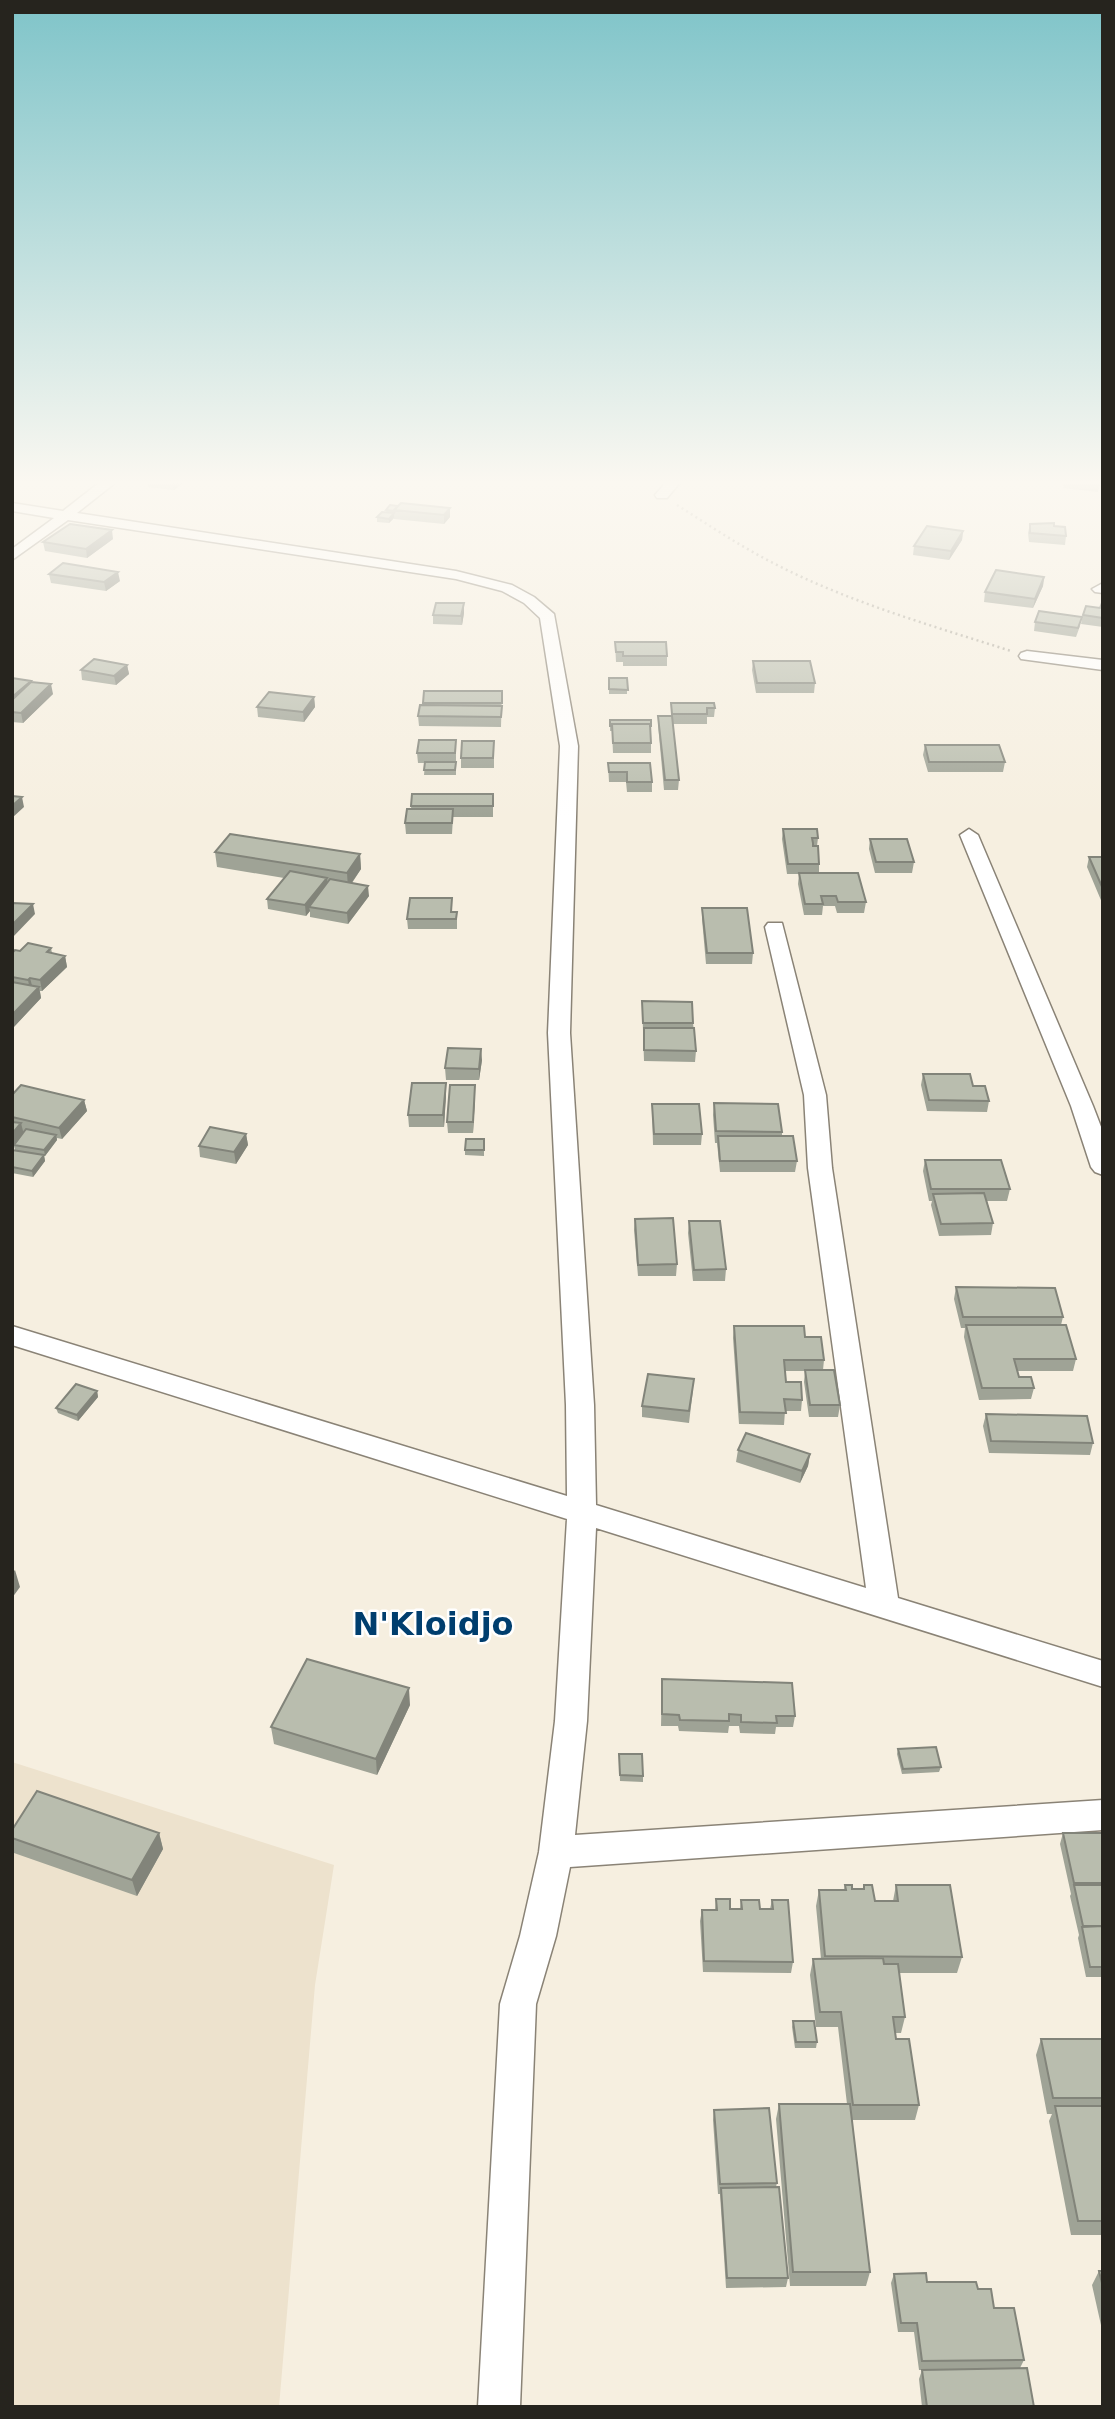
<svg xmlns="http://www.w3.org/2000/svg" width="1115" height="2419" viewBox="0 0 1115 2419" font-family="'DejaVu Sans',sans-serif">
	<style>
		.built { fill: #ede2cd }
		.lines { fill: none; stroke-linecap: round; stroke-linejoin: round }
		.street-casing { stroke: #8a8376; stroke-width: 3 }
		.path { stroke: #afaa9e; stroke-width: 2.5; stroke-dasharray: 2 3.5; stroke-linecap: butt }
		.street { fill: #fff; fill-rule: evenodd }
		.wall { fill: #9fa396 }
		.shaded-wall { fill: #82847a }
		.building { fill: #b9bdae; stroke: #82847a; stroke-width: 2 }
		.labels { text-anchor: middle; stroke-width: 5; stroke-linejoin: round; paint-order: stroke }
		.near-neighbourhood-label { font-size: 32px; font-weight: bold; fill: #003e6e; stroke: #fff }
	</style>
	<rect width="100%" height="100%" fill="#f6efe0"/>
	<path class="built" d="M12 1762 334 1865 315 1985 279 2407H12Z"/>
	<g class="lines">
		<defs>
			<path id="street" d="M104 479H120L77 513 456 571 512 585 534 597 554 614 578 746 570 1033 594 1405 596 1505 866 1588 808 1168 804 1095 765 927 768 923H782L826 1095 832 1168 898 1598 1103 1661V1687L596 1528 587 1721 575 1835 1103 1800V1830L570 1867 556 1936 536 2004 520 2407H478L500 2004 520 1936 539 1852 555 1721 567 1519 12 1345V1326L567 1496 566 1405 548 1033 560 746 540 618 524 603 502 591 456 579 68 520 12 560V549L54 518 12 511V503L63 511Z
				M669 479H683L667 498H657L655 495Z
				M1103 583V593L1095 592 1092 589Z
				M1027 651 1103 660V670L1021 659 1019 656 1021 653Z
				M969 829 978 835 1093 1106 1103 1132V1175L1095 1172 1091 1167 1071 1106 960 835Z"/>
		</defs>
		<use href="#street" class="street-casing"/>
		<path class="path" d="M677 505C710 526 743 548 779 566 852 603 933 626 1011 651"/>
		<use href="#street" class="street"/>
	</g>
	<path class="wall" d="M147 479 184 482 174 490 148 487Z
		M337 479H360L355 484 337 482Z
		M362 479H376L374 481Z
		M605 479H630L619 483Z
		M1065 479H1101L1098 492 1063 488Z
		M398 506 450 517 444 524 394 519V515V518L389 523 377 522V517L386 512V510Z
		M1030 524 1054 526 1066 536 1065 545 1029 542 1028 533Z
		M963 531 962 540 949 560 913 555 914 546Z
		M113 539 87 558 45 551 43 542Z
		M49 574 120 581 106 591 51 583Z
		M1044 577 1043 586 1033 608 984 602 985 592Z
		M1103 600V627L1081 624 1083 615 1100 608Z
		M464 603V613L462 625 433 624V615Z
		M1035 622 1080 626 1076 637 1034 631Z
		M615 642 667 656V666H623V662H616Z
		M753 661 815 683 814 693H756L752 670Z
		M127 665 129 674 116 685 82 680 81 670Z
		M12 678 31 682 53 694 23 723 12 722Z
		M609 678H627V694H609Z
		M424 691H502L501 727 419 726 418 716 423 705Z
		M314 697 315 707 304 722 258 717 257 707Z
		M671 703 715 708 714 717H707V724H673L679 780 678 790H664L658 725V716H671Z
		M610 720H651V753H613L612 731H610Z
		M456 740V775H424L425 763H418L417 753Z
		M925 745 1005 762 1003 772H928L923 755Z
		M494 751V768H461V758Z
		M608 763 652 782V792H627L626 782H609Z
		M412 794H493V817H453L452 834H406L405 823 411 809Z
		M783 829 818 838 817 846 819 864V873L866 902 864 913H837L835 906H823L822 915H804L798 884 799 874H787L782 839Z
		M870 839 914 862 912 873H875L869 849Z
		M215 852 360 854 361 869 352 883 369 896 348 924 310 917V911L306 916 268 909 267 899 284 878 217 867Z
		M1089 857H1103V905L1087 867Z
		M702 908 753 953 752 964H706L702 919Z
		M452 912H457V929H408L407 919Z
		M51 948 52 953 65 956 67 967 42 991H40L41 998 12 1029V953L20 951Z
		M642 1001 693 1023 696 1051 695 1062 644 1061Z
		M482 1060 479 1080H446L445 1068Z
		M923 1074 973 1086 989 1101 987 1112 927 1111 921 1085Z
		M12 1095 84 1100 87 1111 62 1139 57 1138V1140L45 1156H44L45 1161 33 1177 12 1173V1150H15L14 1146 12 1148Z
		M446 1095 444 1127H409L408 1115Z
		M475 1097 473 1133H448L447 1122Z
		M714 1103 782 1132V1136L797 1161 795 1172H720L717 1143H715L713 1115Z
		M652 1104 702 1134 701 1145H653Z
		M246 1134 248 1145 236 1164 200 1157 199 1146Z
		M484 1139V1156L465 1155V1150Z
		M925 1160 1010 1189 1007 1201H987L993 1223 991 1235 939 1236 931 1205 932 1201H929L923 1171Z
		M635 1219 677 1264 676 1276H638L634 1230Z
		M689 1221 726 1269 725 1281H693L688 1233Z
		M956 1287 1063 1317 1061 1325 1076 1359 1073 1371H1018L1019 1377 1034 1388 1031 1399 979 1400 964 1337 965 1328H961L954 1299Z
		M734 1326 805 1337 824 1360 823 1370 840 1405 838 1417H809L804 1382 805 1371H785L786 1382 802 1400 801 1411H785L784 1425 739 1424 733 1338Z
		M693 1390 689 1423 642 1417V1406Z
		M97 1391 98 1397 78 1421 58 1413 56 1408Z
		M986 1414 1093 1443 1090 1455 989 1453 983 1426Z
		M738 1450 810 1454 808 1466 800 1483 736 1462Z
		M662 1679 795 1716 793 1727H776L775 1734 740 1733 739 1726H729L728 1733 679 1731 678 1726H661Z
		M410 1705 377 1775 274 1744 271 1727Z
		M898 1749 941 1767 939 1772 902 1774 897 1754Z
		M619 1754 643 1776V1782L620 1781Z
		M12 1830 159 1833 163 1849 137 1896 14 1853 12 1849Z
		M1063 1833H1103V1977H1086L1078 1938 1079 1935 1070 1896 1071 1894 1060 1844Z
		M845 1885 852 1889H863L864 1885 875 1901H893L896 1885 962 1957 957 1973H899L905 2017 901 2033H895L896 2039 919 2105 915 2120H852L870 2272 866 2286H790L776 2119 779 2104H847L838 2027H816L810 1975 813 1959H821L816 1906 819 1890H844Z
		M716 1899 730 1909H740L741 1900 760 1909H770L772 1900 793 1962 791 1973 703 1972 700 1921 702 1910H715Z
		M793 2021 817 2042 816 2048H795L792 2027Z
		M1041 2039H1103V2235H1071L1049 2121 1052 2114H1047L1036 2055Z
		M714 2110 777 2183 776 2187 788 2278 786 2287 726 2288 720 2194H718L713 2120Z
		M1099 2271H1103V2334L1092 2285Z
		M894 2274 927 2282 978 2289 994 2308 1024 2360 1020 2368 1034 2407H922L919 2379 922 2370H919L914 2332H898L891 2283Z"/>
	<path class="shaded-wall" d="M176 479H183L184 482 174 490 173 481Z
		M619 479H630L619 483Z
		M450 508V517L444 524V515Z
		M394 513V518L389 523V519Z
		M112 530 113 539 87 558 86 549Z
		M963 531 962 540 949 560 951 551Z
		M118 572 120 581 106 591 104 582Z
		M1044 577 1043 586 1033 608 1035 599Z
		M464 603V613L462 625 461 616Z
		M127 665 129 674 116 685 114 676Z
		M51 684 53 694 23 723 21 713Z
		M314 697 315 707 304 722 303 712Z
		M22 797 24 807 12 818V806Z
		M360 854 361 869 348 888 347 873Z
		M327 878 328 888 309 907 310 911 306 916 305 905Z
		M368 886 369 896 348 924 347 913Z
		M33 904 35 914 12 938V925Z
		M65 956 67 967 42 991 40 980Z
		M30 978 33 989 30 991 28 980Z
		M39 987 41 998 12 1029V1015Z
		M481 1049 482 1060 479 1080V1069Z
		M446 1083V1095L444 1127 443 1115Z
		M475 1085V1097L473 1133V1122Z
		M84 1100 87 1111 62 1139 59 1128Z
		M21 1123 24 1135 12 1148V1134Z
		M246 1134 248 1145 236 1164 234 1152Z
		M56 1135 57 1140 45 1156 44 1150Z
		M44 1155 45 1161 33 1177 32 1171Z
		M97 1391 98 1397 78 1421 77 1415Z
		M810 1454 808 1466 800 1483 802 1471Z
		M15 1570 20 1587 12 1598V1573Z
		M409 1688 410 1705 377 1775 376 1759Z
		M159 1833 163 1849 137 1896 132 1880Z"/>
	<path class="building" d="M150 479H176L173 481Z
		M1065 479H1101L1100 483Z
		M401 503 450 508 444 515 394 510Z
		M390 505 398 506 394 511 386 510Z
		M382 512 394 513 389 519 377 517Z
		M1054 523V526L1065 527 1066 536 1030 533V524Z
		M70 524 112 530 86 549 43 542Z
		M927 526 963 531 951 551 914 546Z
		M63 563 118 572 104 582 49 574Z
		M996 570 1044 577 1035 599 985 592Z
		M1103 600V618L1083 615 1086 606 1100 608Z
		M436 603H464L461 616 433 615Z
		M1039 611 1082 617 1078 628 1035 622Z
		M615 642H666L667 656H623V652H616Z
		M94 659 127 665 114 676 81 670Z
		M753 661H810L815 683H757Z
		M12 678 31 681 12 697Z
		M609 678H627L628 690 609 689Z
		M31 682 51 684 21 713 12 712V700Z
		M424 691H502V703H423Z
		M269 692 314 697 303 712 257 707Z
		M671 703H714L715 708H707V714H672Z
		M420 705 502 706 501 717 418 716Z
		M658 716H672L679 780H665Z
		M610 720H651V726H650V724H612V726H610Z
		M612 724H650L651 743H613Z
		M419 740H456L455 753H417Z
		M462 741H494L493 758H461Z
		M925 745H999L1005 762H929Z
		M425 762H456L455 770H424Z
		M608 763H650L652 782H627V772H609Z
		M412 794H493V806H411Z
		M12 796 22 797 12 806Z
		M407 809H453L452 823H405Z
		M783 829H817L818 838H812L813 843V846H818L819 864H788Z
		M230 834 360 854 347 873 215 852Z
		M870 839H907L914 862H876Z
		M1089 857H1103V889Z
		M290 871 327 878 305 905 267 899Z
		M799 873H858L866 902H838L836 896H821L823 904H805Z
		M330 879 368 886 347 913 309 907Z
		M410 898H452L451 912H457L456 919H407Z
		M12 903 33 904 12 925Z
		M702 908H747L753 953H707Z
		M28 943 51 948 47 952 65 956 40 980 30 978 28 980 12 977V953L15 950 20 951Z
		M12 982 39 987 12 1015Z
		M642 1001 692 1002 693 1023H643Z
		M644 1028H694L696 1051 644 1050Z
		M448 1048 481 1049 479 1069 445 1068Z
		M923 1074H970L973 1086H985L989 1101 929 1100Z
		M412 1083H446L443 1115H408Z
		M21 1085 84 1100 59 1128 12 1117V1095Z
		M450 1085H475L473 1122H447Z
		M714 1103 778 1104 782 1132 716 1131Z
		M652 1104H699L702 1134H654Z
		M12 1122 21 1123 12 1134Z
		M210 1127 246 1134 234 1152 199 1146Z
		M26 1129 56 1135 44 1150 14 1145Z
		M718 1136H793L797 1161H720Z
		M466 1139H484V1150H465Z
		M12 1150 44 1155 32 1171 12 1167Z
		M925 1160H1001L1010 1189H931Z
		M984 1193 993 1223 941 1224 933 1194Z
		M673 1218 677 1264 638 1265 635 1219Z
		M689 1221H720L726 1269 694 1270Z
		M956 1287 1055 1288 1063 1317H963Z
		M966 1325H1066L1076 1359H1014L1019 1377H1031L1034 1388H982Z
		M734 1326H804L805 1337H821L824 1360H784L786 1382H801L802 1400 784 1399 786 1413 740 1412Z
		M805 1370H834L840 1405H810Z
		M648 1374 694 1379 689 1411 642 1406Z
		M76 1384 97 1391 77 1415 56 1408Z
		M986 1414 1087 1416 1093 1443 991 1441Z
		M746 1433 810 1454 802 1471 738 1450Z
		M307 1659 409 1688 376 1759 271 1727Z
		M662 1679 792 1683 795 1716H776L777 1723 741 1722V1715L729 1714V1721L680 1720 679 1715 662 1714Z
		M936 1747 941 1767 903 1769 898 1749Z
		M619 1754H642L643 1776 620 1775Z
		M37 1791 159 1833 132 1880 12 1838V1830Z
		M1063 1833H1103V1883H1074Z
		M845 1885H852V1889H864V1885H872L875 1901H898L896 1885H950L962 1957 825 1956 819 1890H846Z
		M1074 1885H1103V1926H1083Z
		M716 1899H730V1909H742L741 1900H759L760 1909H773L772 1900H788L793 1962 704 1961 702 1910H717Z
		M1103 1926V1967H1090L1082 1927Z
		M883 1958 884 1964H898L905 2017H893L896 2039H909L919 2105H853L841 2012H820L813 1959Z
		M793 2021H814L817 2042H796Z
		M1041 2039H1103V2098H1053Z
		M779 2104H850L870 2272H793Z
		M1055 2106H1103V2221H1078Z
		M769 2108 777 2183 720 2184 714 2110Z
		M779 2187 788 2278H727L721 2188Z
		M1099 2271H1103V2287Z
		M926 2273 927 2282H976L978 2289H991L994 2308H1014L1024 2360 922 2361 917 2323H901L894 2274Z
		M1027 2368 1034 2407H927L922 2370Z"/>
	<linearGradient id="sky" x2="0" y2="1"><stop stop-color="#7fc4c9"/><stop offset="0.59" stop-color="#fbf8f1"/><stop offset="1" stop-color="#fbf8f1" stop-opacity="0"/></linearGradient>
	<rect width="1115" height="818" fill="url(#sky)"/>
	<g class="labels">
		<g class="near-neighbourhood-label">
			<text x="433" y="1635">N'Kloidjo</text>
		</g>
	</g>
	<rect width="1115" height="2419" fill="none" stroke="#26241e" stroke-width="28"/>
</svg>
